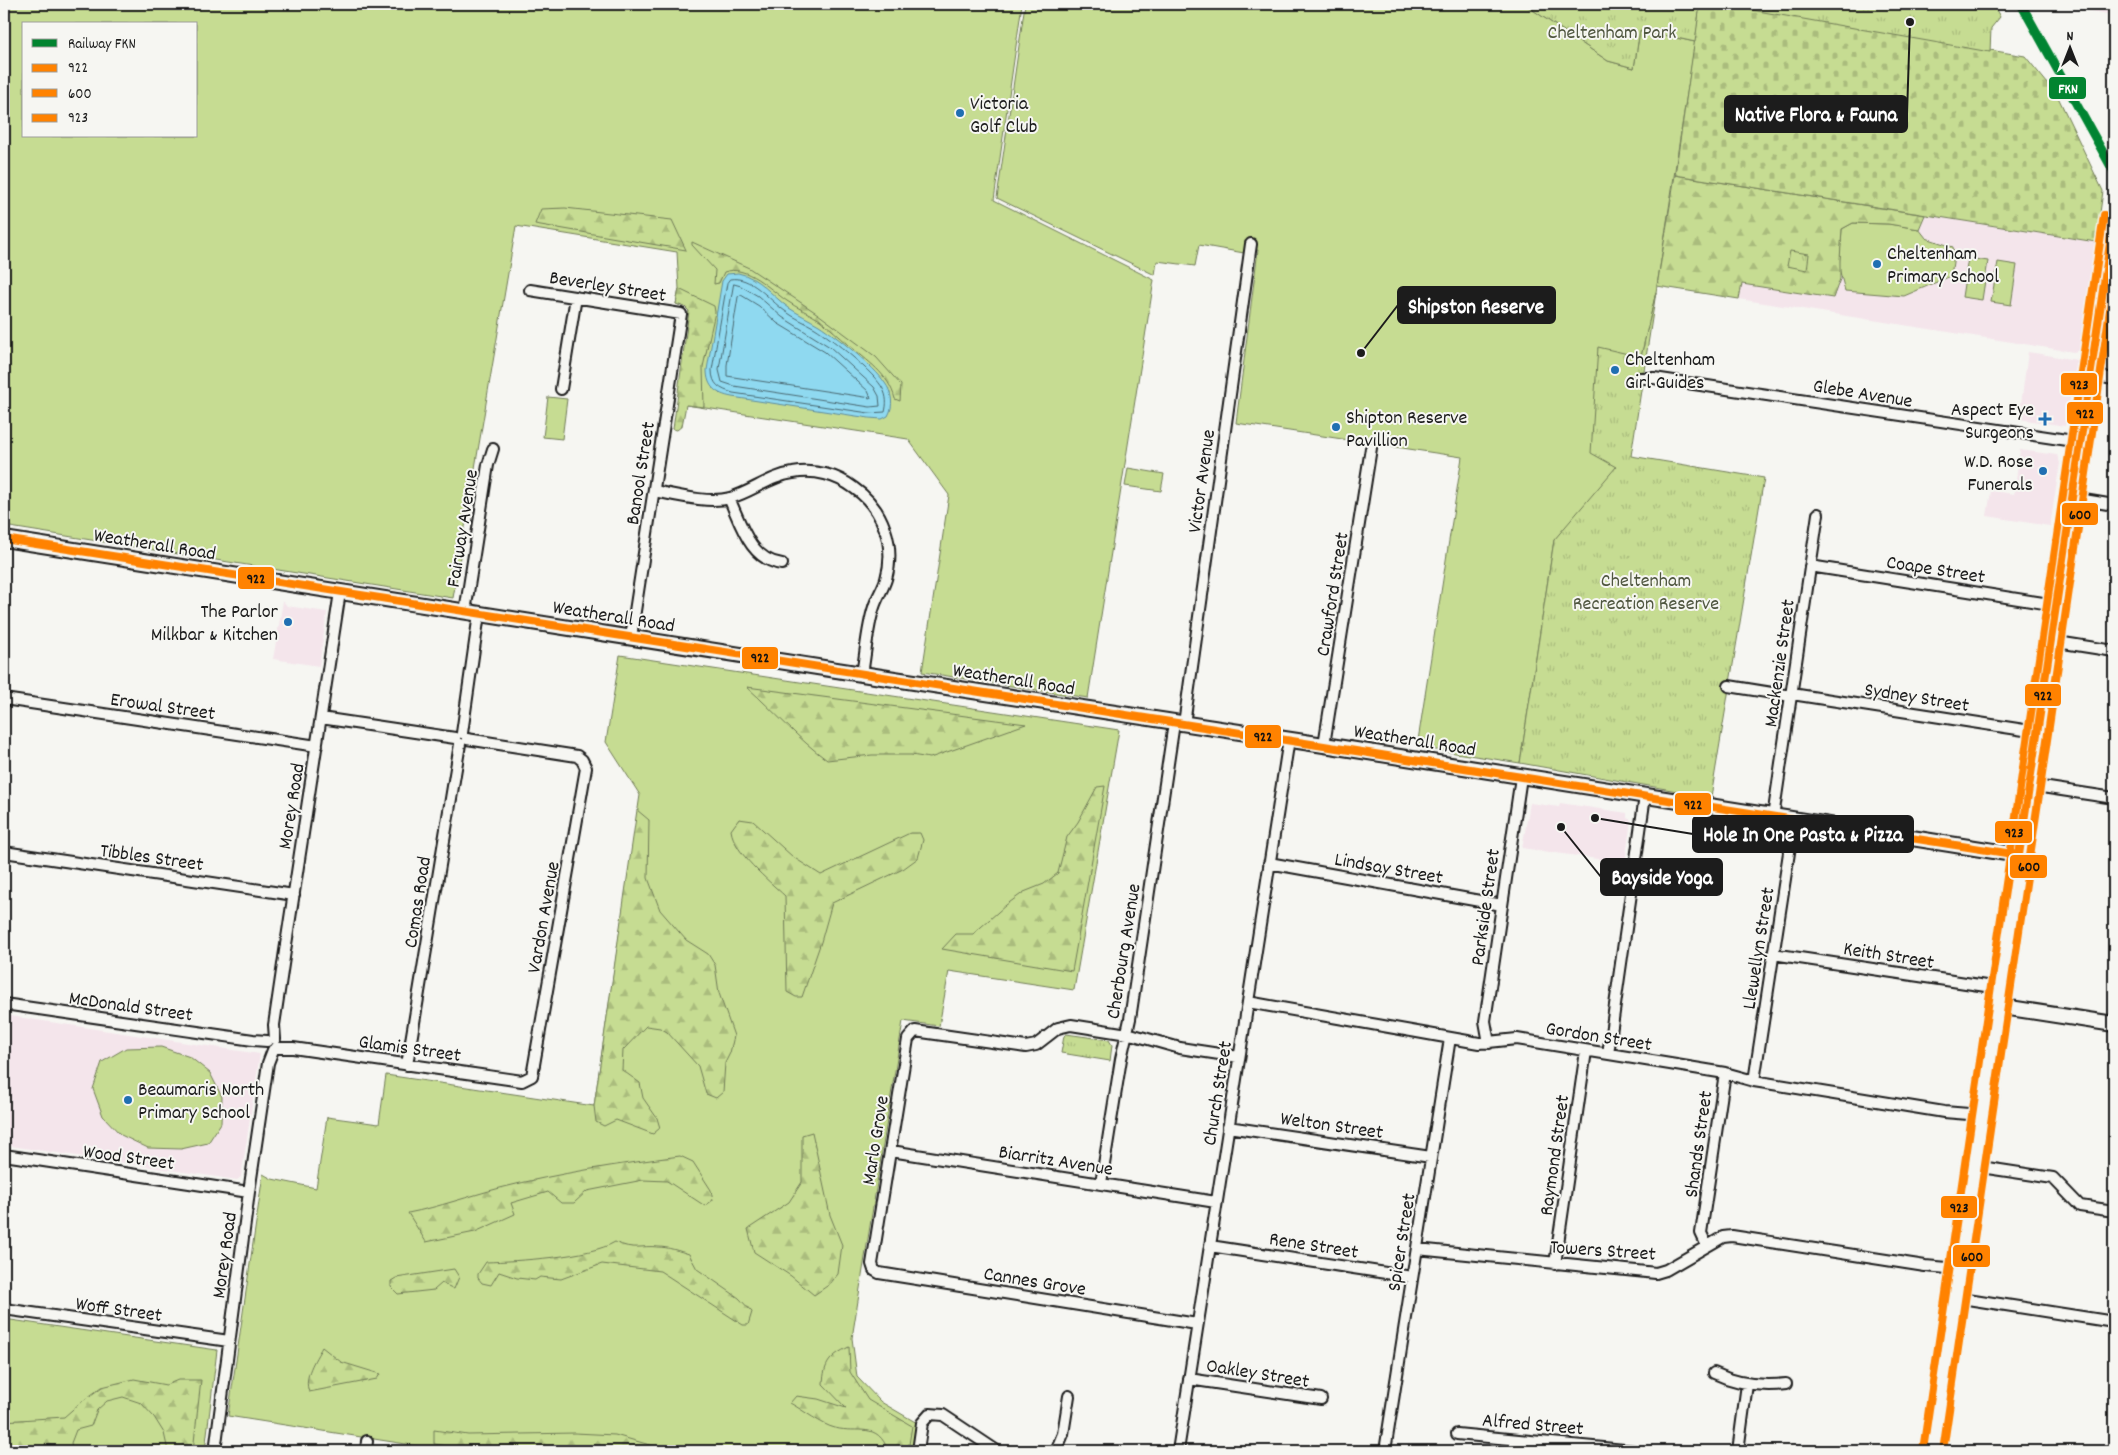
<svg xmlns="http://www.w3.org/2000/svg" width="2118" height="1455" viewBox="0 0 2118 1455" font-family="Dekko,sans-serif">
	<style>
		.built { fill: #f4e5eb }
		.grass { fill: #c6dc92; stroke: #717c57; fill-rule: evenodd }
		.forest { fill: url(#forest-firs); stroke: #717c57 }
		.cemetery { fill: url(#cemetery-stones); stroke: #717c57 }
		.park { fill: url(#park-tufts); stroke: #717c57 }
		.water { fill: #8fd9f0; stroke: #618d9b }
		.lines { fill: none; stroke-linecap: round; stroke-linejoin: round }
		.shore { stroke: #4a6871; stroke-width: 1 }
		.street-casing { stroke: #1c1c1c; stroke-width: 14 }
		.secondary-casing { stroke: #1c1c1c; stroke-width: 18 }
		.street { stroke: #f6f6f2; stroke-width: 10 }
		.secondary { stroke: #f6f6f2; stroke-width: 14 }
		.bus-1-casing { stroke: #f6f6f2; stroke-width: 11 }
		.bus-2-casing { stroke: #f6f6f2; stroke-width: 11 }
		.bus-3-casing { stroke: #f6f6f2; stroke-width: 11 }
		.bus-1 { stroke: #ff8200; stroke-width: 8 }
		.bus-2 { stroke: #ff8200; stroke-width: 8 }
		.bus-3 { stroke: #ff8200; stroke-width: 8 }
		.rail-1-casing { stroke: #f6f6f2; stroke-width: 12 }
		.rail-1 { stroke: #028430; stroke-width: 9 }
		.poi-dot { fill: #1f6fb2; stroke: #f6f6f2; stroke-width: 2 }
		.labels { text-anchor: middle; stroke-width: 4; stroke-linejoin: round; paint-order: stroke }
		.park-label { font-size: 20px; fill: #4f563f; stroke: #f6f6f2 }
		.poi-label { font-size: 20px; fill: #1c1c1c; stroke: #f6f6f2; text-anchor: start }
		.street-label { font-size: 20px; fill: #1c1c1c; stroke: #f6f6f2 }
		.leader { fill: none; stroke: #1c1c1c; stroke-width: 2 }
		.callout-dot { fill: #1c1c1c; stroke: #f6f6f2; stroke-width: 2 }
		.callout { fill: #1c1c1c; stroke: #1c1c1c; stroke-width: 2 }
		.callout-label { font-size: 21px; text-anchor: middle; font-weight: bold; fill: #fff }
		.line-badge { stroke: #f6f6f2; stroke-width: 2 }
		.badge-label { font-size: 14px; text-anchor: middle; font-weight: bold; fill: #fff }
		.pale-badge-label { font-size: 14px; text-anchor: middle; font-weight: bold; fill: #111 }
	</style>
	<defs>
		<pattern id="forest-firs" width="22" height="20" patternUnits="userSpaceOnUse" patternTransform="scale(1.25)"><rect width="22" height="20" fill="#c6dc92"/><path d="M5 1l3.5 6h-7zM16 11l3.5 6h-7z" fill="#aabc7d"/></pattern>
		<pattern id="cemetery-stones" width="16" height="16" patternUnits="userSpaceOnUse" patternTransform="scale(1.25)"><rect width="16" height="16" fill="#c6dc92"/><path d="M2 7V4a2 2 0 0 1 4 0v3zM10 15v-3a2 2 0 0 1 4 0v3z" fill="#aabc7d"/></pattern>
		<pattern id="park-tufts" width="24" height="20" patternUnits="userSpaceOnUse" patternTransform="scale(1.25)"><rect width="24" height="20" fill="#c6dc92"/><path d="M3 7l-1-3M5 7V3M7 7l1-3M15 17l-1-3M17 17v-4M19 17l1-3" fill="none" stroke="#aabc7d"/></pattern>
	</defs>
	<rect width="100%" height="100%" fill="#f6f6f2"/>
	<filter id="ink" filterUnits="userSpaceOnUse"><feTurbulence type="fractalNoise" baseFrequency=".02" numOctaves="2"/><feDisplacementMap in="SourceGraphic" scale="10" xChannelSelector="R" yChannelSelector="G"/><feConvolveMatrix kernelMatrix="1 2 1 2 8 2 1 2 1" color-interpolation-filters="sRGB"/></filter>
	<g filter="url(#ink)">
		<path class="built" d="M2091 4H2114V15L2090 11Z
			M1675 175 2096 242 2079 350 2074 352 1657 286Z
			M2028 352 2077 360 2065 426 2019 419Z
			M2020 450 2057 455 2060 463 2050 526 1987 516 1991 491 2014 494Z
			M283 601 287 606 327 612 319 666 273 659Z
			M1530 803 1559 807 1560 803 1627 813V818L1631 820 1625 863 1522 848Z
			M4 1015 260 1054 241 1177 237 1180 4 1145Z"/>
		<path class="grass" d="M4 4H1022L994 200 1154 280 1088 698 922 672 949 495 908 439 686 405 684 357 689 311 685 307 676 304 679 289 677 252 516 226 453 598 4 526ZM24 24H196V136H24Z
			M1025 4H1524L1608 61 1634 68 1640 30 1695 42 1656 292 1641 357 1598 348 1616 467 1628 477 1554 540 1520 763 1417 747 1462 457 1236 423 1258 250 1244 253 1199 245 1195 266 1157 261 1155 275 997 198Z
			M1853 223 1889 224 1919 229 1926 238 1953 247 1954 255 1951 276 1904 296 1845 291 1839 268 1842 229Z
			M1968 258 1988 261 1982 300 1962 297Z
			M1998 262 2017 265 2011 305 1991 302Z
			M548 397 567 399 562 439 543 437Z
			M1128 468 1164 474 1161 491 1125 486Z
			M620 655 1119 730 1074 990 949 971 939 1026 903 1021 852 1338 857 1377 881 1402 917 1423 913 1451H450L228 1416 263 1174 272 1179 316 1188 327 1117 379 1124 386 1075 594 1106 640 795 606 742Z
			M161 1047 190 1057 210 1073 222 1097 221 1123 208 1143 181 1149 148 1148 121 1135 103 1116 93 1089 102 1062 126 1048Z
			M4 1319 217 1350 205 1451H4Z"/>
		<path class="forest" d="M1675 175 1925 215 1919 229 1888 224 1853 223 1842 229 1840 260V279L1833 298 1742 284 1739 299 1657 286Z
			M565 208 672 220 686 250 535 224 541 209Z
			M692 242 749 268 818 314 876 357 901 385 900 401 895 399C889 374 867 361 849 345 839 336 830 328 820 320 809 313 797 308 787 301 769 289 747 264 724 272L719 283 714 284 715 270 692 245Z
			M679 289 714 306 715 312 703 367 704 407 686 405 682 426 677 430 673 429 689 311 685 307 676 304Z
			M747 687 1026 724 930 758 911 755H872L827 760C798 739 774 711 747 687Z
			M1105 786 1072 971 942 949 956 934H973L1006 905 1024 892 1044 884 1058 873 1067 837 1078 822 1097 787Z
			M637 810 649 820 648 878 660 910 686 940 708 954 715 965 719 993 734 1036 730 1053 725 1063 723 1092 716 1098 706 1094 698 1066 667 1032 660 1028 646 1026 623 1050 622 1070 640 1083 643 1098 657 1118 660 1128 653 1134 616 1120 604 1126 596 1122 594 1106Z
			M739 819 753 821 793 857 821 875 910 833H920L923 840 918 858 903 869 832 903 821 942 802 997H796L787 992 785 896C768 880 734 853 731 830Z
			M812 1132 830 1215 842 1245 838 1274 830 1284 814 1295 791 1276 754 1252 748 1229 789 1202 802 1182V1135Z
			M680 1156 693 1162 711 1190 713 1200 705 1206 667 1181 643 1180 587 1191 574 1203H561L548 1192 511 1203 515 1214 475 1232 426 1242 408 1213C439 1207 469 1196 500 1188 559 1173 619 1164 680 1156Z
			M615 1242C634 1251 641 1245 658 1247 668 1247 679 1251 689 1254L697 1269 739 1298 752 1312 748 1325H743L660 1271 602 1264 561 1279 540 1277 535 1280 517 1278 499 1272 491 1285 482 1283 478 1278V1274L486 1262C517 1261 590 1257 615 1242Z
			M454 1269 459 1277 454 1289 442 1283 434 1290 398 1294 391 1287V1281L396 1278Z
			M322 1347 341 1362 380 1374 377 1379 309 1392C303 1377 315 1360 322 1347Z
			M849 1347 850 1372 868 1400 912 1426 908 1451H888C878 1421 858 1434 835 1428 822 1425 803 1410 790 1403L796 1396 818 1399 846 1408 823 1384C824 1363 830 1356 849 1347Z
			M134 1379 166 1385 178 1380H201L193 1451H168L164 1433 154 1417 141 1403 123 1397 107 1401 97 1410 91 1426 76 1430 71 1443 73 1451H4V1421L64 1417 80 1403 102 1387Z
			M434 1430 468 1435 575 1433 615 1435 671 1451H481L434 1444Z"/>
		<path class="cemetery" d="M1700 4H1719L2025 56 2057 95 2103 191 2096 242 1675 175Z"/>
		<path class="park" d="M1524 4H1700L1695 42 1640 30 1634 68 1608 61Z
			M1718 4H1993L2000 17 1991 28 1990 52Z
			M1790 251 1809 254 1807 270 1787 266Z
			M1656 292 1631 456 1764 478 1711 797 1520 763 1554 540 1616 467 1591 453 1598 347 1641 357Z
			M1066 1034 1109 1040 1112 1045 1110 1061 1061 1053 1064 1036Z"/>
		<path class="water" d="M738 273C759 277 772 296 789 308 798 314 809 319 819 325 836 336 874 366 885 383 892 392 894 406 888 416L882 419 869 418 732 397C716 394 707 387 707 370L722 281 727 274Z"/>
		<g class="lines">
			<path class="shore" d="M730 279C751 275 769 300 785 311 794 318 805 322 815 328 831 338 875 373 883 389 887 397 887 404 885 412L869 413 733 393C720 389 712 385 712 370L727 283Z
				M734 284 741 286 758 296 782 317 830 347 874 387 879 396 880 406 870 407 734 386 722 382 719 370Z
				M741 295 759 306 777 323 825 352 868 391 871 398 727 376V365L738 297Z"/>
			<defs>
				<path id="street" d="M530 290 681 314 631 637
					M2090 375 2114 379
					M1640 378H1654L2080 442
					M561 389 576 297
					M654 491C675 495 709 504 730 498 752 492 770 476 793 473 815 469 837 475 854 488 883 508 896 545 886 579 883 589 877 597 874 607 867 628 866 652 862 674
					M729 498C741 524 750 560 782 564
					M2072 498 2114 505
					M1810 566 2056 605
					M465 612 488 465 493 449
					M2051 641 2114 651
					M1729 686 1791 696
					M1792 694 2037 732
					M4 699 317 746
					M321 718 455 738
					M1184 724 1251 244
					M462 733 479 614
					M1324 745 1371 448
					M2029 785 2114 798
					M1773 817 1818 514
					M4 852 294 895
					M1269 863 1502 905
					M1773 954 1999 988
					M1248 1002 1479 1043 1517 1039 1725 1073 1754 1081 1944 1112 1981 1115
					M4 1004 253 1040 267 1041
					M275 1039 274 1025 285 951 340 592
					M1489 1043 1485 1021 1521 777
					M276 1048H293L522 1081 532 1076 586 768 582 760 577 756 467 739
					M1608 1054 1645 796
					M407 1065 460 744
					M1754 1081 1794 820
					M1228 1127 1431 1157
					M891 1151 1216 1202
					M4 1155 249 1192
					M1974 1166 2053 1178 2080 1206 2114 1211
					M1101 1183 1121 1059 1130 1019 1174 723
					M1210 1246 1412 1277
					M1707 1246 1701 1233 1725 1073
					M1417 1249 1656 1273 1666 1270 1723 1237 1732 1236 1925 1266 1959 1269
					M1555 1264 1586 1051
					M1955 1297 2114 1322
					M4 1309 229 1341
					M1197 1324 879 1273 874 1270 872 1264 908 1039 915 1031 1026 1047 1036 1045 1058 1028 1071 1025 1134 1035 1180 1048 1239 1057
					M1714 1373C1737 1384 1760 1387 1786 1384
					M1189 1379 1321 1399
					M1457 1434 1635 1451
					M215 1451 249 1192 268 1063 273 1050
					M366 1451 367 1441
					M918 1451 922 1423 930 1414 943 1415 997 1451
					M1056 1451 1063 1434 1069 1396
					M1178 1451 1289 739
					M1385 1451 1450 1038
					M1738 1451 1747 1384"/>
				<path id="secondary" d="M4 539 862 674 1324 745 2019 855
					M1997 1006 2114 1024
					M1933 1451 2019 855 2114 216"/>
			</defs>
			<use href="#street" class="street-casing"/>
			<use href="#secondary" class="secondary-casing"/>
			<use href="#street" class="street"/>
			<use href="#secondary" class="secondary"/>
			<defs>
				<path id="bus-1" d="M4 539 2019 855
					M2019 855 2114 216"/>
				<path id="bus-2" d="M1943 1451 2114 282"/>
				<path id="bus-3" d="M1923 1450 2104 215"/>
			</defs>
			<use href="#bus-1" class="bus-1-casing"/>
			<use href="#bus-2" class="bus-2-casing"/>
			<use href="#bus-3" class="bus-3-casing"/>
			<use href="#bus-1" class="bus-1"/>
			<use href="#bus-2" class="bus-2"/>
			<use href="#bus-3" class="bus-3"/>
			<defs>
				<path id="rail-1" d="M2021 4 2114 172"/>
			</defs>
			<use href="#rail-1" class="rail-1-casing"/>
			<use href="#rail-1" class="rail-1"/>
		</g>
	</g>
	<g class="poi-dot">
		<circle cx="960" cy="113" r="5"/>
		<circle cx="1877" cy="264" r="5"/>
		<circle cx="1615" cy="370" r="5"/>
		<path d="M2042.5 411.5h5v5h5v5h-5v5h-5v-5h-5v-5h5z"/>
		<circle cx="1336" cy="427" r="5"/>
		<circle cx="2043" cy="471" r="5"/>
		<circle cx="288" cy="622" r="5"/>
		<circle cx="128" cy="1100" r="5"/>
	</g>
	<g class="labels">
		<g class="park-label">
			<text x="1612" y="38">Cheltenham Park</text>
			<text x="1646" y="586">Cheltenham<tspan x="1646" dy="23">Recreation Reserve</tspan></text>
		</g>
		<g class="poi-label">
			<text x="970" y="109">Victoria<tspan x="970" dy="23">Golf Club</tspan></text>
			<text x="1887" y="259">Cheltenham<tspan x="1887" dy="23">Primary School</tspan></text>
			<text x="1625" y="365">Cheltenham<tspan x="1625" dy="23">Girl Guides</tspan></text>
			<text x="2034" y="415" text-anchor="end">Aspect Eye<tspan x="2034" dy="23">Surgeons</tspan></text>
			<text x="1346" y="423">Shipton Reserve<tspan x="1346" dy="23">Pavillion</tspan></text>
			<text x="2033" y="467" text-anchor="end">W.D. Rose<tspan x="2033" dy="23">Funerals</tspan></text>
			<text x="278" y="617" text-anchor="end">The Parlor<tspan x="278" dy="23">Milkbar &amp; Kitchen</tspan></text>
			<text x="138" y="1095">Beaumaris North<tspan x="138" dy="23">Primary School</tspan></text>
		</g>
		<g class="street-label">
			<text transform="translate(608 285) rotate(9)" y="7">Beverley Street</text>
			<text transform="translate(1863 392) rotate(9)" y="7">Glebe Avenue</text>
			<text transform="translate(639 473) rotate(-81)" y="7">Banool Street</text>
			<text transform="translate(1200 481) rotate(-82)" y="7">Victor Avenue</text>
			<text transform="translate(461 528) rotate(-81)" y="7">Fairway Avenue</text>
			<text transform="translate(155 543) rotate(9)" y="7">Weatherall Road</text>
			<text transform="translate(1936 568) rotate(9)" y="7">Coape Street</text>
			<text transform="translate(1331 594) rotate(-81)" y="7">Crawford Street</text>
			<text transform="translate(614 615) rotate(9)" y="7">Weatherall Road</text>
			<text transform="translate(1778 663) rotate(-82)" y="7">Mackenzie Street</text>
			<text transform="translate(1014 678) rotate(9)" y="7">Weatherall Road</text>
			<text transform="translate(1917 696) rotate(9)" y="7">Sydney Street</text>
			<text transform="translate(163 705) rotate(8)" y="7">Erowal Street</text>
			<text transform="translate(1415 739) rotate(9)" y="7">Weatherall Road</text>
			<text transform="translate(290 806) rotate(-81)" y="7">Morey Road</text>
			<text transform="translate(152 856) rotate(8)" y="7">Tibbles Street</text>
			<text transform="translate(1389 867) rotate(10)" y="7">Lindsay Street</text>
			<text transform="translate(416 902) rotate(-81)" y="7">Comas Road</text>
			<text transform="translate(1484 907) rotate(-82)" y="7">Parkside Street</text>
			<text transform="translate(542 917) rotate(-80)" y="7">Vardon Avenue</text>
			<text transform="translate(1757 948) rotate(-81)" y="7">Llewellyn Street</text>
			<text transform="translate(1122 951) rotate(-81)" y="7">Cherbourg Avenue</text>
			<text transform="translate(1889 954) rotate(9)" y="7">Keith Street</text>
			<text transform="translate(131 1005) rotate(8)" y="7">McDonald Street</text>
			<text transform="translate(1599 1035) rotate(9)" y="7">Gordon Street</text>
			<text transform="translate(410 1047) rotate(8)" y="7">Glamis Street</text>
			<text transform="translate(1216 1093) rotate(-81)" y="7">Church Street</text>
			<text transform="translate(1332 1124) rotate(8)" y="7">Welton Street</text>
			<text transform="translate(874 1140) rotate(-81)" y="7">Marlo Grove</text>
			<text transform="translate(1697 1144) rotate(-82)" y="7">Shands Street</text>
			<text transform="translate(1553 1155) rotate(-82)" y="7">Raymond Street</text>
			<text transform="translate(129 1156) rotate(8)" y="7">Wood Street</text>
			<text transform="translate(1056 1159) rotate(9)" y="7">Biarritz Avenue</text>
			<text transform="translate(1400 1242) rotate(-81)" y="7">Spicer Street</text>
			<text transform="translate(1314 1244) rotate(9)" y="7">Rene Street</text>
			<text transform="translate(1603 1249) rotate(4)" y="7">Towers Street</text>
			<text transform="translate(223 1255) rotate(-82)" y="7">Morey Road</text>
			<text transform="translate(1035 1280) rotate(9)" y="7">Cannes Grove</text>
			<text transform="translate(119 1308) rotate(8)" y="7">Woff Street</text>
			<text transform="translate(1258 1372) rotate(9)" y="7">Oakley Street</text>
			<text transform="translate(1533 1423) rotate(5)" y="7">Alfred Street</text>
		</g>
	</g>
	<path class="leader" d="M1910 22L1907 114M1361 353L1398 305M1595 818L1693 834M1561 827L1601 877"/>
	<g class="callout-dot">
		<circle cx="1910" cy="22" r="5"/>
		<circle cx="1361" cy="353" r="5"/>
		<circle cx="1595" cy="818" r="5"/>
		<circle cx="1561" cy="827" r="5"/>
	</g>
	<g class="callout">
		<rect x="1725" y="96" width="182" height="36" rx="5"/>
		<rect x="1398" y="287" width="157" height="36" rx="5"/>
		<rect x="1693" y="816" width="220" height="36" rx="5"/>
		<rect x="1601" y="859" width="121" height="36" rx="5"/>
	</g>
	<g class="callout-label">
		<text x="1816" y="121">Native Flora &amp; Fauna</text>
		<text x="1476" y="313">Shipston Reserve</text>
		<text x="1803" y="841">Hole In One Pasta &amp; Pizza</text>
		<text x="1662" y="884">Bayside Yoga</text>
	</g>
	<g class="line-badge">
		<rect x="2048" y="76" width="39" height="24" rx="5" fill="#028430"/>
		<rect x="2060" y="372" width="38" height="24" rx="5" fill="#ff8200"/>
		<rect x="2066" y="401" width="38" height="24" rx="5" fill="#ff8200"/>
		<rect x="2061" y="502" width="38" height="24" rx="5" fill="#ff8200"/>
		<rect x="237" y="566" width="38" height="24" rx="5" fill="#ff8200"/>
		<rect x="741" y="646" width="38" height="24" rx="5" fill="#ff8200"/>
		<rect x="2024" y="683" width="38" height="24" rx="5" fill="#ff8200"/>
		<rect x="1244" y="724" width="38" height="25" rx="5" fill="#ff8200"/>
		<rect x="1674" y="792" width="38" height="24" rx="5" fill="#ff8200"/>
		<rect x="1994" y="820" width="39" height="24" rx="5" fill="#ff8200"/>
		<rect x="2009" y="854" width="39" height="25" rx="5" fill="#ff8200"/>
		<rect x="1940" y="1195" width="38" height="24" rx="5" fill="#ff8200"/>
		<rect x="1952" y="1244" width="39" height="24" rx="5" fill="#ff8200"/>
	</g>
	<g class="badge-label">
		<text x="2068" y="93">FKN</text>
	</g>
	<g class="pale-badge-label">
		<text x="2079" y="389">923</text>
		<text x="2085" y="418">922</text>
		<text x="2080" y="519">600</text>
		<text x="256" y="583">922</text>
		<text x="760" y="662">922</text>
		<text x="2043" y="700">922</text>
		<text x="1263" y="741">922</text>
		<text x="1693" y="809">922</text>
		<text x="2014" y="837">923</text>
		<text x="2029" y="871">600</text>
		<text x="1959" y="1212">923</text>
		<text x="1972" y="1261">600</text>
	</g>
	<rect width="2118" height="1455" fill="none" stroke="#f6f6f2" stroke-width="20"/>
	<rect x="10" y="10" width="2098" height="1435" fill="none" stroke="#1c1c1c" stroke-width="2" filter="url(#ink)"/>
	<rect x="22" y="22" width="175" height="115" fill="#f6f6f2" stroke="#9f9f9c"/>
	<rect x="32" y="39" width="25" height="8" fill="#028430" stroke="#9f9f9c"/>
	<text x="68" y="48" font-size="15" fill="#1c1c1c">Railway FKN</text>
	<rect x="32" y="64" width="25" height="8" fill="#ff8200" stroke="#9f9f9c"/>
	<text x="68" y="72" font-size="15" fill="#1c1c1c">922</text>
	<rect x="32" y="89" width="25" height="8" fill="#ff8200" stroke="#9f9f9c"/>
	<text x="68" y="98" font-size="15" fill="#1c1c1c">600</text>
	<rect x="32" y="114" width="25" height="8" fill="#ff8200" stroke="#9f9f9c"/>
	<text x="68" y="122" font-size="15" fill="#1c1c1c">923</text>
	<g transform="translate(2070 48)" stroke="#f6f6f2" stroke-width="4" paint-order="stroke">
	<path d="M0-4L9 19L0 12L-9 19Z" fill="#1c1c1c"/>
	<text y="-8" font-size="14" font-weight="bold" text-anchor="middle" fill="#1c1c1c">N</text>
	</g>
</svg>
